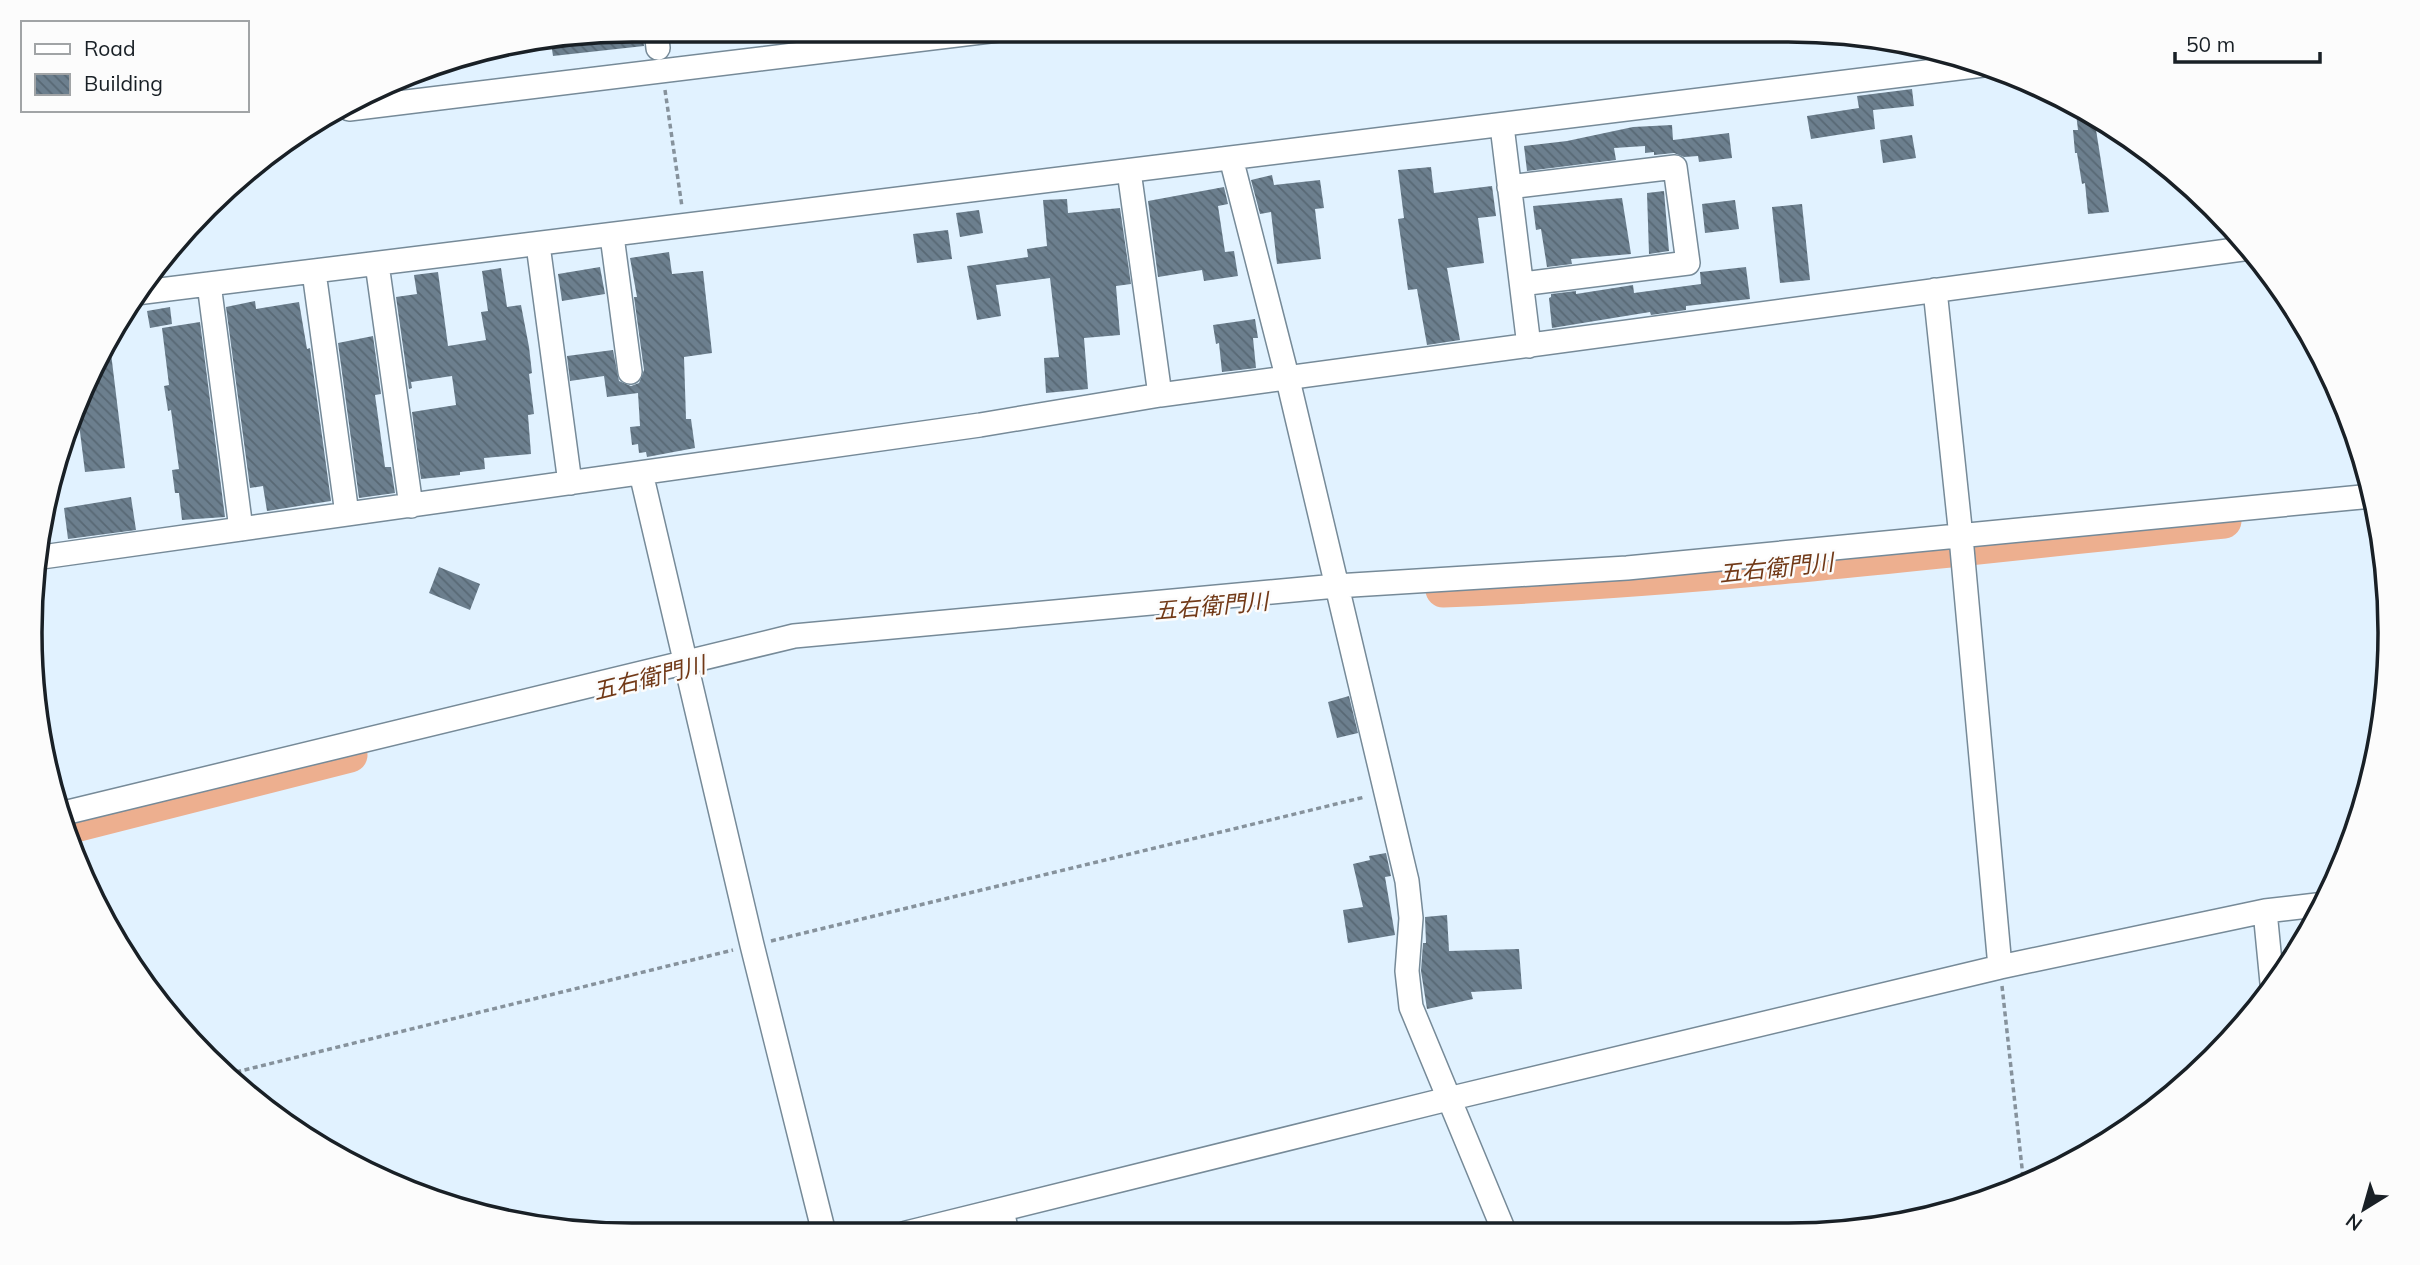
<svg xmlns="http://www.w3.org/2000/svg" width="2420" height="1265" viewBox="0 0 2420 1265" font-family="Mulish,'Noto Sans JP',sans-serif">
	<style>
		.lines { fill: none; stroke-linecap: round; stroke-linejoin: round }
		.river { stroke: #edaf8f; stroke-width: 35 }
		.building { fill: url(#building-back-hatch) }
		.minor-casing { stroke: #768a98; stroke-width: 26 }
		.path { stroke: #86929c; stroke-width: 3.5; stroke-dasharray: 5 3.5; stroke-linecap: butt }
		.minor { stroke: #fff; stroke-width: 23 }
		.labels { text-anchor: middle; stroke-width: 5; stroke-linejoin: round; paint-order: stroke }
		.water-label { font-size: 23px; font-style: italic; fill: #713917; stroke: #fcfcfc }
		.rim { fill: none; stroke: #192026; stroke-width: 3.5 }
	</style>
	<defs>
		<pattern id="building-back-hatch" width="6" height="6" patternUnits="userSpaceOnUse" patternTransform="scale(1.75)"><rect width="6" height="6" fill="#6c7f8e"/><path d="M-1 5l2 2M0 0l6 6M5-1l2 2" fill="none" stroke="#586874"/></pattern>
	</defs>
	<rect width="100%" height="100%" fill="#e1f2ff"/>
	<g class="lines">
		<path class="river" d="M1443 590C1705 580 1964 548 2224 521
			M67 827 350 755"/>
	</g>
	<path class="building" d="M633 30H642L644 46 553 56 551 43Z
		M670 30H681V41L671 42Z
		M1912 89 1914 106 1873 110 1875 129 1811 139 1807 116 1859 108 1857 96Z
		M2075 105 2094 117 2109 212 2088 214 2085 183 2082 184 2077 153H2075L2073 130H2078Z
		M1672 125 1673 140 1729 133 1732 158 1699 162 1698 156 1684 157 1674 153 1654 155V152L1645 153V146L1614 148 1616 160 1527 171 1524 146 1567 141 1633 127Z
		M1912 135 1916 158 1883 163 1880 140Z
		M1431 167 1434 193 1492 186 1496 216 1478 218 1484 263 1447 268 1460 340 1427 345 1417 289 1408 290 1398 219 1404 218 1398 170Z
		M1272 175 1274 185 1320 180 1324 208 1315 209 1321 259 1277 264 1271 212 1260 214 1251 180Z
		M1224 187 1228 204 1218 206 1225 252 1234 251 1238 276 1204 281 1202 270 1158 277 1148 201Z
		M1664 191 1669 251 1649 254 1647 193Z
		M1622 198 1631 254 1571 259 1572 264 1547 267 1541 229 1536 230 1533 206Z
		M1067 199 1068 213 1120 208 1131 284 1116 286 1120 335 1084 338 1088 389 1046 393 1044 358 1059 357 1050 278 996 285 1001 316 977 320 967 266 1028 257 1027 249 1047 246 1043 200Z
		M1735 200 1739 229 1705 233 1702 204Z
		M1802 204 1810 280 1780 283 1772 207Z
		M979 210 983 233 960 237 956 213Z
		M948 230 952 259 917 263 913 234Z
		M669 252 672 274 703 271 712 353 684 357 686 419H691L695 448 647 457 646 452 639 453 638 444 632 445 630 427 640 426 638 393 607 397 604 376 570 381 567 356 613 350 619 381 631 386 639 383 644 370 634 297H637L630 258Z
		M600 267 605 294 562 301 558 274Z
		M1746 267 1750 299 1686 306V310L1651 315 1650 312 1552 328 1549 298 1551 297V294L1576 291V294L1633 285 1634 293 1701 284 1700 272Z
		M501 268 507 307 521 305 529 347 532 373 529 374 534 414 528 415 531 454 484 458 485 469 460 472V475L421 479 412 412 456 405 452 376 411 382 412 388 409 389 396 297 417 294 414 275 438 272 448 346 486 340 481 312 488 311 482 271Z
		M255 301 256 309 299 302 307 349 310 348 331 501 267 511 263 486 250 488 226 307Z
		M170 307 172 324 150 328 147 311Z
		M1255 319 1258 338H1253L1256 368 1222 372 1219 343 1216 344 1213 325Z
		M200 322 225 517 182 520 179 493H175L172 470 179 469 171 410 168 411 164 386 169 385 162 328Z
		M373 336 381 394 375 395 385 467H391L395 493 359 498 338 343Z
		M110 345 125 468 85 472 78 416Z
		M131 497 136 530 68 539 64 508Z
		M439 567 480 584 470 610 429 593Z
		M1349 696 1358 733 1337 738 1328 702Z
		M1386 853 1391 876 1385 877 1395 935 1348 943 1343 910 1363 907 1353 864 1370 860 1369 856Z
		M1447 915 1449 951 1519 949 1522 989 1471 992 1473 999 1427 1009 1421 971 1423 943H1426L1425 917Z"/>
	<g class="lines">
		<defs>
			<path id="minor" d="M656 30 658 48
				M349 109 998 30
				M1502 126 1529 346
				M1231 158 1288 380 1407 881 1411 918 1407 971 1411 1007 1504 1231
				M1129 171 1160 395
				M1509 187 1675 167 1688 263 1522 284
				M612 236 630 372
				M538 245 570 483
				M377 264 411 506
				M314 272 347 514
				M209 284 241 529
				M1935 290 1961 537 2000 967
				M136 293 1983 65
				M641 473 752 945 824 1233
				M42 557 980 425 1160 395 2250 248
				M64 813 794 636 1336 586 1627 568 2372 496
				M2265 911 2272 983
				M1002 1210 1007 1233
				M906 1233 1448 1099 2000 967 2265 911 2325 904"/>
		</defs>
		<use href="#minor" class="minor-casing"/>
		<path class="path" d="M665 90 682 207
			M771 941 1365 797
			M2002 986 2024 1186
			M228 1074 733 950"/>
		<use href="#minor" class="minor"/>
	</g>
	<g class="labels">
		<g class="water-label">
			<text transform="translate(1776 568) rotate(-6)" y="8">五右衛門川</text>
			<text transform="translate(1211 606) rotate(-5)" y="8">五右衛門川</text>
			<text transform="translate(649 678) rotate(-14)" y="8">五右衛門川</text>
		</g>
	</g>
	<path d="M0 0H2420V1265H0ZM632 42H1788A590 590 0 0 1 2378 632V633A590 590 0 0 1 1788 1223H632A590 590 0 0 1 42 633V632A590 590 0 0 1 632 42Z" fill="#fcfcfc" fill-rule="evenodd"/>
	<path class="rim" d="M632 42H1788A590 590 0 0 1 2378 632V633A590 590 0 0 1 1788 1223H632A590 590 0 0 1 42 633V632A590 590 0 0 1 632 42Z"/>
	<rect x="21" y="21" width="228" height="91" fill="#fcfcfc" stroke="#a1a4a6" stroke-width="2"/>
	<rect x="35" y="44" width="35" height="10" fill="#ffffff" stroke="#a1a4a6" stroke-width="2"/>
	<text x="84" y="56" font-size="21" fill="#192026">Road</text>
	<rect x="35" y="74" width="35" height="21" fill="url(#building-back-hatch)" stroke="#a1a4a6" stroke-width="2"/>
	<text x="84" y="91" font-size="21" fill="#192026">Building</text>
	<g transform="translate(2364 1209) rotate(217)" stroke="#fcfcfc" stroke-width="5" paint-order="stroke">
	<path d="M0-5L12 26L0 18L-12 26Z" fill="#192026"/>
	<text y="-10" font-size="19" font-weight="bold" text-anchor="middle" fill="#192026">N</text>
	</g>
	<path d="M2175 52v10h145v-10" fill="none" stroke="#192026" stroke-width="3.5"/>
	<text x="2186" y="52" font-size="21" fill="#192026" stroke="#fcfcfc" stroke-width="5" paint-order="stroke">50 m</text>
</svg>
